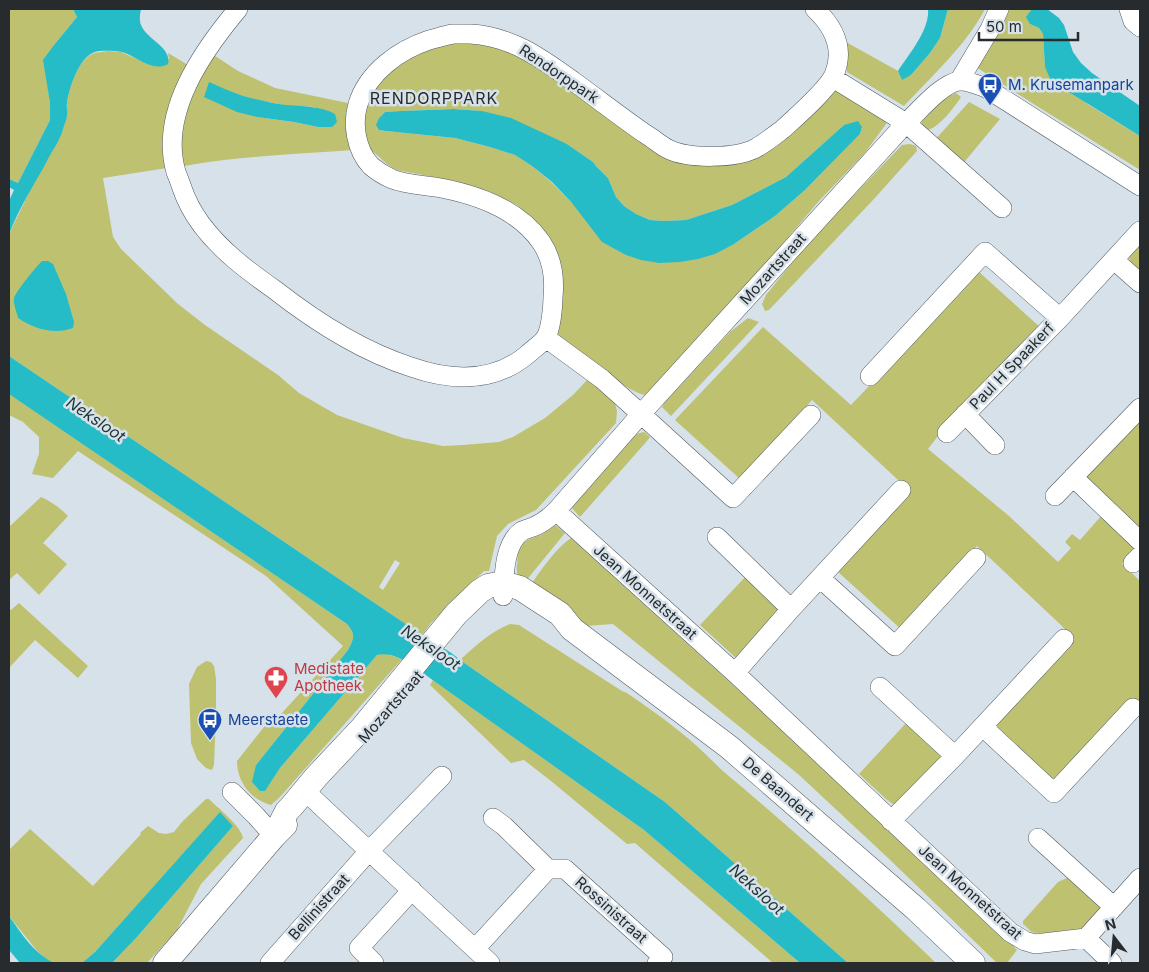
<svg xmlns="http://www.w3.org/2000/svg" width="1149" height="972" viewBox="0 0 1149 972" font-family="Inter,sans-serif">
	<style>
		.green { fill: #bec170; fill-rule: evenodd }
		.water { fill: #26bcc7 }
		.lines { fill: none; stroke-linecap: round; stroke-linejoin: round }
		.minor-casing { stroke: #515a60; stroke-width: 20 }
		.major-casing { stroke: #515a60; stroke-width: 25 }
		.minor { stroke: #fff; stroke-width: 19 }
		.major { stroke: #fff; stroke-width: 24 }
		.labels { text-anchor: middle; stroke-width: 5; stroke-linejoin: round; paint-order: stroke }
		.street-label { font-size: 15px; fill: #272b2e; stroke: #d7e1e9 }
		.transit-label { font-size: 15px; fill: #164399; stroke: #d7e1e9; text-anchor: start }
		.health-label { font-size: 15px; fill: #be3a42; stroke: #d7e1e9; text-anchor: start }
		.neighbourhood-label { font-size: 16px; letter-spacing: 1px; fill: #272b2e; stroke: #d7e1e9 }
		.water-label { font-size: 16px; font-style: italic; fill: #1d3436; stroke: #d7e1e9 }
	</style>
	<rect width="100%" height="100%" fill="#d7e1e9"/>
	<path class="green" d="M9 9H73L77 17 54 45 44 60 50 103V120L18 183 9 179Z
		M948 9H985C967 44 931 77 904 106L847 72 846 42 898 71 902 79 911 75 930 53 940 38Z
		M1010 9H1032L1031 10 1030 24 1039 28 1043 34 1045 67 1089 105 1140 136V170L1040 108 976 67 991 47Z
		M471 38 519 53 654 148 730 162 751 160 776 147 831 92 838 89 889 120 864 154 818 202 736 299 656 386 644 395C624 389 608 372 591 360 578 351 564 344 554 331L561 287 522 210 517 205 488 191 454 181 397 170 388 165 369 148 364 141 363 109 374 84 411 53ZM454 109 482 111 567 144 593 162 596 166 608 178 616 197 624 206 636 214 650 220 664 221 686 220 732 205 786 177 844 125 862 127 860 134 805 190 775 216 734 244 572 203 551 182 532 166 515 155 490 147 455 138 386 131 379 130V118L385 112 401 111Z
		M108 51 121 52 146 63 169 59 168 53 188 65 176 86 167 168 103 178 113 237 121 249 178 304 205 325 278 375 299 393 337 415 403 438 443 446 463 445 499 442 513 437 545 418 573 395 589 378 614 399 617 411 616 423 536 510 508 524 497 536 489 571H484L431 623 422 635 9 356V234L67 114C65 96 76 63 92 54 97 52 103 52 108 51ZM395 560 400 563 383 590 379 587Z
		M212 54 238 71 275 88 348 103 347 122 353 150C296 154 240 156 184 166L180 140 189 100ZM234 93 257 100 284 105 315 107 318 127 294 122 257 117Z
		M956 93 961 97C954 108 940 126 928 130L922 126C920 111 943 98 956 93Z
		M969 102 1000 119 961 166 934 141Z
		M910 144 916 146 917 151 873 200 769 310 765 311 762 304 766 295 809 242 902 145Z
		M1140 240V272C1124 257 1127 255 1140 240Z
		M978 271 1041 328 951 419 928 449 1009 516 1058 562 1071 548 1065 542 1072 534 1080 540 1110 506 1076 489 1140 416V545L1122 564 1139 580 1140 579V709L1056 783 994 724 1073 641 1062 626 977 546 902 630 837 571 910 491 812 400 742 478 740 479 675 420 763 327 851 405Z
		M748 318 759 322 671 416 662 407 665 402 730 332Z
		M9 394 17 399 347 624C356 635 354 638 348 650L256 765 265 790 280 768 377 655 384 653 402 659 280 797 271 805C251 800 237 782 237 761L268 722 271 725 343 646 266 576 78 451 53 478 32 474 39 454V437L23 422 9 415Z
		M644 432 650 437 647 441 580 517 572 508V503L632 435Z
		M41 497C52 502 60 508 68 516L43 543 67 564 39 595 17 573 9 580V527Z
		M555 525 565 533 525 582C518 577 516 574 517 565 518 560 517 555 519 549 523 539 533 539 542 534 546 531 551 528 555 525Z
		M571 538 1016 942 1014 947 1017 950 1007 963H997L886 856 798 774 613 624 586 626 530 586C541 570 555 549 571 538Z
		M748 574 778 603 779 614 737 659 700 625Z
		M19 603 88 666 78 678 35 640 9 668V608L11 610Z
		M510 624 519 625 622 691 627 693C644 705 662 717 679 731 695 743 709 758 724 772 797 833 868 897 936 963H848L665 802 460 660C476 645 490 632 510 624Z
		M206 661 211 662 214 666 216 679V715L214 765 212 770 206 768 197 759 191 743 189 684 197 667Z
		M433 680 644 830 800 963H773L635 843 627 844 551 781 524 760 511 763 430 685Z
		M907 722 941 755 940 763 897 807 886 799 859 774Z
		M206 799H209C218 808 241 826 243 838L201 884 177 930 147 963H112L137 937 233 826 220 813 95 952 82 963H55L46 959 38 952 9 916V850L30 829 93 886 141 834 140 833 148 826 159 833 166 834 174 832 182 822Z
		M1067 878H1073L1103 908 1085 929C1072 928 1041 936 1032 932 1029 930 1026 926 1023 924V921L1058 882Z"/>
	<path class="water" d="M73 9H141C140 14 139 20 141 25 147 40 172 47 168 64 153 73 136 56 122 52 115 51 103 50 95 52 79 57 69 88 67 103 66 107 68 111 67 115 67 119 64 125 63 129 60 141 51 152 46 163 33 186 19 209 9 234V201L14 190 9 187V179L18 183 50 120V103L43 60 54 45 77 17Z
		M928 9H948L940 38 930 53 911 75 902 80 898 71C909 54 930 30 928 9Z
		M1032 9H1047L1059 18 1064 25 1073 52 1081 63 1092 73 1140 106V136L1051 81 1045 67 1043 34 1039 28 1030 24 1026 17Z
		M209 82C225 89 242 97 260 100 268 102 277 104 286 105 303 106 320 106 335 114L337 122 332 127H318L294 122 257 117 237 112 204 97Z
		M454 109 482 111 511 118 567 144 593 162 596 166 608 178 616 197 624 206 636 214 650 220 664 221 686 220 732 205 786 177 844 125 858 121 862 127 860 134 805 190 775 216 734 244 715 254 698 259 680 262 659 263 641 260 626 255 602 242 572 203 552 182 532 166 515 155 490 147 455 138 386 131 379 130 376 125 379 118 385 112 401 111Z
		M42 261H48L53 264 66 294 74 322 73 328C55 335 34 329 18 318 17 313 13 304 14 298 16 291 36 267 42 261Z
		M9 356 422 635C434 643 451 651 460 660L665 802 848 963H800L644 830 427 676C412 666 396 651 377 655L280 768 265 791H260L252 782 256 765 348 650C354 638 356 635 347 624L9 394Z
		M220 812 233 826 137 937 112 963H82L95 952Z
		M9 916C22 934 34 954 55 963H20L9 950Z"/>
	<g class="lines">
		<defs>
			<path id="minor" d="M238 9C202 52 159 113 176 172 178 177 180 182 182 188 186 200 193 213 201 224 221 251 248 271 275 290 316 322 361 351 411 367 451 381 494 383 528 354 533 349 543 343 546 337 551 329 553 306 553 297 555 277 552 258 541 242 519 210 477 195 441 188 425 185 407 185 392 179 385 176 377 171 371 166 356 150 352 124 358 104 368 72 399 50 429 40 437 38 446 35 453 34 455 34 469 34 470 34 511 36 541 58 573 81 598 99 622 118 647 135 654 139 660 145 668 149 688 159 736 159 756 148 765 143 775 135 783 129 796 117 827 90 834 75 845 49 834 27 815 9
				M1129 9 1133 21 1140 27
				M833 78 906 123 1002 208
				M959 81 990 29 999 9
				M1114 260 1140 283
				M546 338 602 379 641 414 733 498 811 415
				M870 376 985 252 1060 318 1140 231
				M965 414 995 445
				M947 433 1060 318
				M1073 477 1140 541
				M1055 496 1140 408
				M556 511 735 673 1010 932 1025 941 1035 944 1086 938 1140 878
				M717 537 791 609
				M1133 563 1140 556
				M820 578 895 646 976 558
				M503 596C504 576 504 543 522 531 526 529 530 528 533 527 543 523 549 518 556 511L641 414 906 123C919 111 941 84 959 81 968 80 978 85 986 88L1140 186
				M735 673 791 609 901 490
				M880 687 955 756
				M983 727 1054 793 1133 708
				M442 776 369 851 490 963
				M232 792 256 816 274 836
				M493 818 504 826 548 869H565L663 957 657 963
				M891 821 955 756 1064 639
				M1038 838 1114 907
				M1086 938 1112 963
				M475 949 548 869
				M270 963 369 851 305 791
				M374 963 359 948 412 890"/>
			<path id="major" d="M274 836 287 811 292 806 316 777 363 727 456 614 480 591 488 586 503 583 520 588 560 614 572 629 729 747 916 909 973 963
				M165 963 274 836 285 825"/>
		</defs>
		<use href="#minor" class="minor-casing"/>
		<use href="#major" class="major-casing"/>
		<use href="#minor" class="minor"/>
		<use href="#major" class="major"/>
	</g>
	<defs>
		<symbol id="bus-pin" viewBox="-11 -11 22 30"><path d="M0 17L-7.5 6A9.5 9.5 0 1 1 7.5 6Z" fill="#1a4fb4" stroke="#d7e1e9"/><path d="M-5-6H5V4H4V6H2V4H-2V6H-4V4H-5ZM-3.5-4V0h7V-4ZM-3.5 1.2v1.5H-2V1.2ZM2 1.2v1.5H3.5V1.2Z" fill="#fff"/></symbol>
		<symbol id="pharmacy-pin" viewBox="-11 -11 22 30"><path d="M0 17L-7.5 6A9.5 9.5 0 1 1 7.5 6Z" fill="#e0444e" stroke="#d7e1e9"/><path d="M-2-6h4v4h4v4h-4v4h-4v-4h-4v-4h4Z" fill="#fff"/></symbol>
	</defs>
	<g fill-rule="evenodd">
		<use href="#bus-pin" x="976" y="71" width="28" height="38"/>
		<use href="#pharmacy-pin" x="262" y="664" width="28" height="38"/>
		<use href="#bus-pin" x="196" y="706" width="28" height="38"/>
	</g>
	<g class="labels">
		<g class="street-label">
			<text transform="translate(559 74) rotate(34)" y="5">Rendorppark</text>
			<text transform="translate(773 269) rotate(-48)" y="5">Mozartstraat</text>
			<text transform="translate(1012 366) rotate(-46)" y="5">Paul H Spaakerf</text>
			<text transform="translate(645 592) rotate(42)" y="5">Jean Monnetstraat</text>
			<text transform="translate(391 707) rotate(-49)" y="5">Mozartstraat</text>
			<text transform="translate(778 789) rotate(41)" y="5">De Baandert</text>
			<text transform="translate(970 892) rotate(42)" y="5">Jean Monnetstraat</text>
			<text transform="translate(319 907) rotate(-48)" y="5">Bellinistraat</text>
			<text transform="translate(611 910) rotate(42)" y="5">Rossinistraat</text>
		</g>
		<g class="transit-label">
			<text x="1008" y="90">M. Krusemanpark</text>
			<text x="228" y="725">Meerstaete</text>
		</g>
		<g class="health-label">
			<text x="294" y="674">Medistate<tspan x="294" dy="17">Apotheek</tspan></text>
		</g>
		<g class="neighbourhood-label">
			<text x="434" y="104">RENDORPPARK</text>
		</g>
		<g class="water-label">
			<text transform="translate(96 419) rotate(34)" y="6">Neksloot</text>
			<text transform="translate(431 647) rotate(34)" y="6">Neksloot</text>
			<text transform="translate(757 889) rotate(42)" y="6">Neksloot</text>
		</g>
	</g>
	<rect width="1149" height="972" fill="none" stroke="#272b2e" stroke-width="20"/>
	<g transform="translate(1114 937) rotate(344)" stroke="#d7e1e9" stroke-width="4" paint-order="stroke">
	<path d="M0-4L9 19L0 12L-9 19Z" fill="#272b2e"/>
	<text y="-8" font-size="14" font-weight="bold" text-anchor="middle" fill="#272b2e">N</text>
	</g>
	<path d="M979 32v8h99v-8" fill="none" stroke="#272b2e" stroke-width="2.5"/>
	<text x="986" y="32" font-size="15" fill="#272b2e" stroke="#d7e1e9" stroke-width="4" paint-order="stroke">50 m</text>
</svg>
